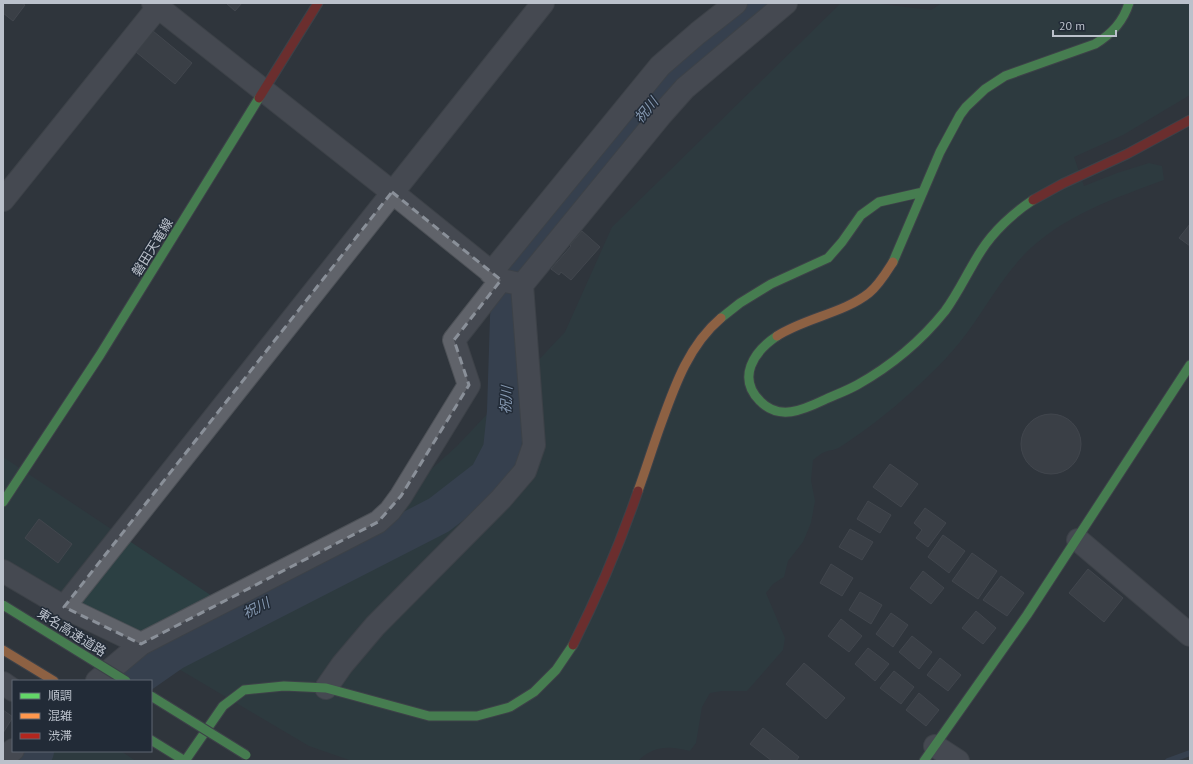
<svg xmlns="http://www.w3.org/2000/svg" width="1193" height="764" viewBox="0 0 1193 764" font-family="'PT Sans','Noto Sans JP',sans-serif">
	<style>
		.green { fill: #2c4043 }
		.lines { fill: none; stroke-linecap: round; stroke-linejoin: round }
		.stream { stroke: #3e4f65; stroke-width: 6 }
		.river { stroke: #3e4f65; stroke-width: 38 }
		.building { fill: #474c52; stroke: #585c63 }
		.street-casing { stroke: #4d5157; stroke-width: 24 }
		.fast-casing { stroke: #4d5157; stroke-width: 11 }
		.slow-casing { stroke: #4d5157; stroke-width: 11 }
		.jam-casing { stroke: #4d5157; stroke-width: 11 }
		.street { stroke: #60636a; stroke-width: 22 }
		.fast { stroke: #63d668; stroke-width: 9 }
		.slow { stroke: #ff974d; stroke-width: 9 }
		.jam { stroke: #b3261e; stroke-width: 9 }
		.fast-bridge-casing { stroke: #4c5157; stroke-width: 11; stroke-linecap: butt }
		.fast-bridge { stroke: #63d668; stroke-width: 9 }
		.marked { fill: none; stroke: #8a9099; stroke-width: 3; stroke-dasharray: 8 5; stroke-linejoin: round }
		.labels { text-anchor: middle; stroke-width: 3; stroke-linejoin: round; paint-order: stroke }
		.street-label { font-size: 13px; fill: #bbc1cb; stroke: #222b37 }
		.water-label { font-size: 14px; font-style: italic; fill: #8598b0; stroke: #222b37 }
	</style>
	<rect width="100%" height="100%" fill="#2f353c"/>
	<path class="green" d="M841 3H872L931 10 942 3H1190V95L1123 135 1074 157 1084 186 1117 173 1149 163 1162 166 1164 180C1115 198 1059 217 1022 257 994 287 977 325 948 356 917 389 878 423 840 447 836 450 830 450 825 452 821 453 817 457 813 460L811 480 815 501 811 523 803 542 788 561 784 577 773 584 766 593 785 638 783 650 747 691H722L710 693 702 707 696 743 690 751C670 746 654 745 638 761H352L309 746 3 565V457L242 616 303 585 457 446 565 332 612 227Z
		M52 751H121L136 761H31Z"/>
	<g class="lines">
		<path class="stream" d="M1168 761 1190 753"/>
		<path class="river" d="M131 681 174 651 439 515 488 477 502 450 506 412 509 318 512 284 534 249 677 73 760 3
			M22 761 35 751"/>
	</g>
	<path class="building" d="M3 3H21L25 5 13 21 3 13Z
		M226 3H242L235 11Z
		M153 31 192 63 175 84 136 52Z
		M1190 224V246L1179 238Z
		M582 231 600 247 571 280 561 272 559 275 551 269 571 246 570 245Z
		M1021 444a30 30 0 1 1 60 0a30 30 0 1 1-60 0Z
		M890 464 918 484 901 507 873 487Z
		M868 501 891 515 880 533 857 519Z
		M925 508 946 523 928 547 916 538 922 530 914 523Z
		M39 519 72 544 58 563 25 538Z
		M850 529 873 542 862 560 839 547Z
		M943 535 965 551 949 573 928 557Z
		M972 553 997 571 978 599 952 581Z
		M831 564 853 578 842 596 820 583Z
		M1088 569 1123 598 1104 622 1069 593Z
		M923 571 944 588 931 604 910 588Z
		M1001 576 1024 593 1007 616 983 600Z
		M860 592 882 605 871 624 849 610Z
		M976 611 996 628 983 644 962 628Z
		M891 613 908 625 893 647 876 634Z
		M841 619 862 636 849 652 828 636Z
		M912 636 932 652 919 669 899 652Z
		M868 648 889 664 875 681 855 664Z
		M940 658 961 675 948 691 927 675Z
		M804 663 845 698 826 719 786 684Z
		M894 671 914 687 901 704 880 688Z
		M919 693 939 710 926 726 906 710Z
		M3 710 13 717 3 733Z
		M763 728 799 757 796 761H772L750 744Z"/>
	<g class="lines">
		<defs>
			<path id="street" d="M153 3 392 192 501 280 515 283
				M3 200 158 7
				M491 273 660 66 698 33 736 3
				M1078 540 1190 635
				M3 571 64 607 141 644
				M64 607 543 3
				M97 681 141 644 378 522 390 511 401 496 469 385 454 340 501 280
				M3 683 13 690
				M326 688 342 665 375 626 501 499 525 471 534 445 522 285 661 115 685 88 786 3
				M935 746 958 761
				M3 758 13 750"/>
			<path id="fast" d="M893 262 940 152 960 115 966 107 985 89 1005 76 1095 44C1112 34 1123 22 1129 3
				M721 318 740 303 771 284 828 258 842 242 861 215 879 202 923 192
				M777 336C753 352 737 378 760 401 779 421 803 410 824 400 835 395 846 391 857 385 891 366 921 341 945 311 959 292 968 271 981 251 993 232 1013 213 1033 200
				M3 502 100 355 259 98
				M151 740 185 761
				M185 761 223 706 244 690 284 686 326 688 429 716H477L510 707 534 692 556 670 573 645
				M924 761 1027 615 1190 365"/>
			<path id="slow" d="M777 336C805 318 844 313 869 293 879 285 886 273 893 262
				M638 491C646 469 653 446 661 424 675 385 689 345 721 318
				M3 650 54 681"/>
			<path id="jam" d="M259 98 318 3
				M1033 200 1062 184 1127 154 1190 120
				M573 645C598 595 620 544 638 491"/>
		</defs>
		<use href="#street" class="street-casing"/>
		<use href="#fast" class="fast-casing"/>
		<use href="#slow" class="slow-casing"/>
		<use href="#jam" class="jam-casing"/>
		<use href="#street" class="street"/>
		<use href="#fast" class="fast"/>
		<use href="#slow" class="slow"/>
		<use href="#jam" class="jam"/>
		<defs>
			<path id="fast-bridge" d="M3 605 126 681
				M151 696 246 755"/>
		</defs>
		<use href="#fast-bridge" class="fast-bridge-casing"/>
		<use href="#fast-bridge" class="fast-bridge"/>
	</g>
	<path d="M0 0H1193V764H0ZM392 192 501 280 454 340 469 385 401 496 378 522 141 644 64 607Z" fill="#2f353c" fill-opacity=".55" fill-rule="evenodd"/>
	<path class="marked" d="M392 192 501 280 454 340 469 385 401 496 378 522 141 644 64 607Z"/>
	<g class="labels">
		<g class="street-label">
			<text transform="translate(152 247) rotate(-58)" y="5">磐田天竜線</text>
			<text transform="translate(72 632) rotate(32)" y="5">東名高速道路</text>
		</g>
		<g class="water-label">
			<text transform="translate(646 110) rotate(-51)" y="5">祝川</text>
			<text transform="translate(506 400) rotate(-87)" y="5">祝川</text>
			<text transform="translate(256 608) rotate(-27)" y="5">祝川</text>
		</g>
	</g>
	<rect width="1193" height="764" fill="none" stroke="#bbc1cb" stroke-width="8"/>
	<rect x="12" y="680" width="140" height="72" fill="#222b37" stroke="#5f6772"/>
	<rect x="20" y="693" width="20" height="6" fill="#63d668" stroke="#5f6772"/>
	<text x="48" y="700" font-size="12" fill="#bbc1cb">順調</text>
	<rect x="20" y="713" width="20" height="6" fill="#ff974d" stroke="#5f6772"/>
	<text x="48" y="720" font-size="12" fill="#bbc1cb">混雑</text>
	<rect x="20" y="733" width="20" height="6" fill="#b3261e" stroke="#5f6772"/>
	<text x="48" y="740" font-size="12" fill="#bbc1cb">渋滞</text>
	<path d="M1053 30v6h63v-6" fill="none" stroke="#bbc1cb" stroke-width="2"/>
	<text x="1059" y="30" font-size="12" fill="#bbc1cb" stroke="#222b37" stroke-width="3" paint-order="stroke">20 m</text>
</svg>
